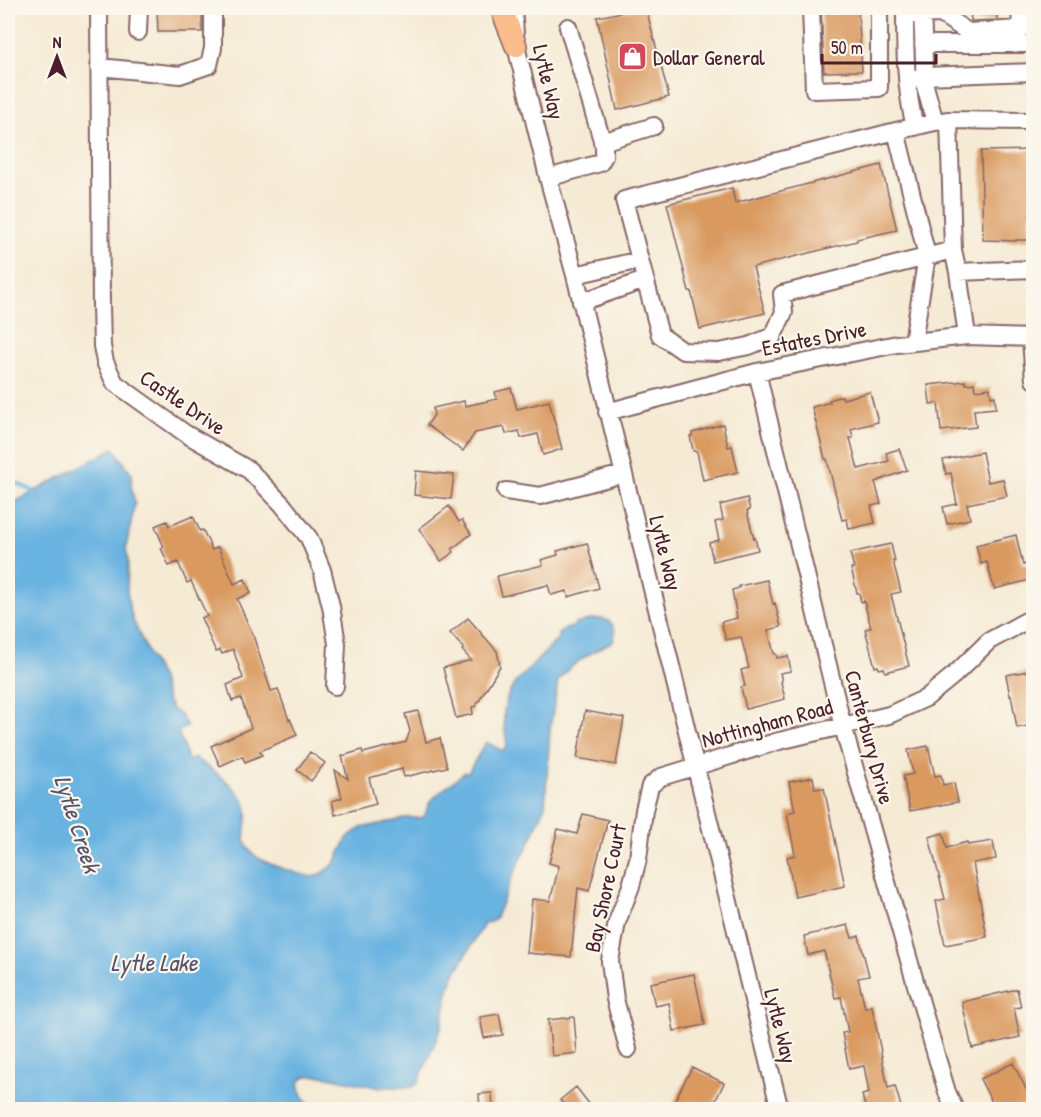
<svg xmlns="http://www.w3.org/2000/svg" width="1041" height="1117" viewBox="0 0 1041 1117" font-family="'Patrick Hand',sans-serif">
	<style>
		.water { fill: #69b3e1; stroke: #5a6986; stroke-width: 1.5 }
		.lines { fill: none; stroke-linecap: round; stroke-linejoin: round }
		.stream { stroke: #69b3e1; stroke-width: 4.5 }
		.building { fill: #d9995e }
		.minor-casing { stroke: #866666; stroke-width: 20 }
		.major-casing { stroke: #866666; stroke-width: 24 }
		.minor { stroke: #fff; stroke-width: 16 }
		.major { stroke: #fabc8b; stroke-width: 21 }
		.labels { text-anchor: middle; stroke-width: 4.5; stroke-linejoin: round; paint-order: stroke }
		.poi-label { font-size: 22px; fill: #4a1f2b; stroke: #fbf7ec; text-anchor: start }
		.street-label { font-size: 22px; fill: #4a1f2b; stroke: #fbf7ec }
		.water-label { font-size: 24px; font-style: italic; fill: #55536b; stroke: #fbf7ec }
	</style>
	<rect width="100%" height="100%" fill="#fbf7ec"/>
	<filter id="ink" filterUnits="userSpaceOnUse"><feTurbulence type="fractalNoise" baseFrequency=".0167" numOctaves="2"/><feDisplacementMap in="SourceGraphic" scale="12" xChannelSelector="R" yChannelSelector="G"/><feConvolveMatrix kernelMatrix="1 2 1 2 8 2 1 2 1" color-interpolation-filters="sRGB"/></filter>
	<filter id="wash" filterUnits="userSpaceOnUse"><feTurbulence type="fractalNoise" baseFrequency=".008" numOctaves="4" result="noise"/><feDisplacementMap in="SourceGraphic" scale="24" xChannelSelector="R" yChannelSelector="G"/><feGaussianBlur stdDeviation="1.35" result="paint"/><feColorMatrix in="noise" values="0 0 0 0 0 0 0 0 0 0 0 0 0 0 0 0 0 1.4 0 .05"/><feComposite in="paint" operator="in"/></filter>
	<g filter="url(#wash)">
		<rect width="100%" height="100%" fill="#f5ead4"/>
		<path class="water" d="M114 448 132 474 131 485 135 503 126 547 128 562 127 591 129 605 133 620 147 651 161 679 167 700 172 709 181 716 187 727 178 731 188 761 195 758C211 769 234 784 244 801 251 814 245 824 245 838 245 843 249 851 253 854 264 864 298 874 313 877L323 873 335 863 348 837 361 828 399 820C407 815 415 820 424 817L430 802 439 793 465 772 468 773 486 742 503 751 507 746 504 724V710L508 695 516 682 560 637 558 634 565 629 575 626V624C586 621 606 613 613 626 616 632 615 635 613 641 593 652 572 662 558 681L550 729 545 807 528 846 513 875 495 920 484 924 453 977 448 993 441 1028 421 1076 418 1083 413 1087H377L324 1076H306L299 1082C300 1093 306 1102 314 1109H8V506Z"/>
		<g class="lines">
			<path class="stream" d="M8 479 33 491V495"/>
		</g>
		<g id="blocks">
			<path class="building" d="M157 8H202V32H158Z
				M643 8H646L669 97 617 110 597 17Z
				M821 8H858L862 71 824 72Z
				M970 8H996L997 20 971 21Z
				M1034 150V215H1030V240H1016V241L983 240 981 151Z
				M881 165 897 230 857 239V241L753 267 765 313 700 329 691 291H689L667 204 732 188 735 203Z
				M965 381 966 384 974 383 975 390 990 388 991 397 995 396 996 408 974 410 976 427 941 431 938 403 930 404 928 385Z
				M511 388 517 409 549 401 562 449 543 455 538 434 521 438 519 431 506 434 504 427 475 433 463 451 427 425 434 415 433 408 464 401 465 406 497 399 495 392Z
				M870 392 878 422 851 429 853 438H850L858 469 889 461 886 453 899 449 907 470 875 482 881 504 871 506 875 523 849 529 847 519 842 520 827 459H825L812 407 830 402 829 400 842 396 843 399Z
				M723 424 728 447 732 446 738 472 703 480 697 452 693 451 690 436H692V433Z
				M982 452 988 482 1003 479 1007 496 967 504 970 519 947 524 943 507 957 504 951 473 946 474 943 460Z
				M416 471 454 475 451 499 414 495Z
				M747 498 750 510 747 511 754 539 755 538 758 550 713 561 709 543 719 540 715 522 723 520 720 505Z
				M449 506 459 522 462 520 471 534 452 549 454 552 441 561 419 529Z
				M193 516 200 531 203 530 212 550 218 547 234 584 245 579 251 593 237 599 253 635 271 691 278 689 289 720 290 719 297 735 260 751 262 755 245 762 242 756 220 766 211 746 251 728 241 698 232 701 227 685 243 678 233 649 222 654 220 650 216 652 201 618 207 616 191 581 187 583 178 562 169 566 161 548 164 547 155 526 167 521 169 526Z
				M1016 535 1023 565 1027 564 1030 580 994 589 987 562 981 564 976 545Z
				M587 543 599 588 568 597 567 591 551 595 548 585 502 596 497 576 543 565 541 560 558 555 557 551Z
				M891 544 895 561H893L901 592 891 594 909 666 885 672 884 668 879 669 878 666 875 667 865 629 871 628 864 601 861 602 859 593H857L851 568H854L850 553Z
				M767 580 773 604 775 603 781 627 768 630 774 654H776L777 658 788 656 791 671 780 673 782 681 781 682 785 699 746 709 741 687 745 686 741 670 749 668 741 637 726 640 721 622 737 618 732 590 739 588V586Z
				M468 618 497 651 500 666 476 706 472 707 473 714 456 718 443 668 471 660 462 650 464 649 450 633Z
				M1034 670V725L1017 728 1011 695 1010 696 1006 675Z
				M418 711 426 742 440 738 447 767 404 777 402 769 369 778 376 804 335 815 332 801 342 798 335 770 348 779 342 756 362 750 363 753 406 742 410 731 405 714Z
				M585 711 624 718 616 765 577 758Z
				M928 746 935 776 941 775 943 785 954 783 958 802 910 811 903 776 913 774 908 750Z
				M310 752 325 763 311 781 297 770Z
				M813 777 815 789 824 788 845 886 795 897 787 857 795 855 787 813 795 811 789 782Z
				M583 814 608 820 589 891 578 888 571 957 527 953 532 899 550 901 559 866 549 863 558 829 577 834Z
				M943 833 947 848 967 842 968 845 993 841 996 859 973 863 987 937 945 945 936 901 945 899 929 837Z
				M848 925 852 938 859 936 869 976 858 978 865 1008 872 1006 888 1088 895 1086 902 1110H866L862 1095 869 1093 864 1066 849 1069 842 1033 848 1032 841 997 835 998 824 951 808 955 804 936Z
				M694 974 705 1025 674 1031 669 1003 655 1006 650 983Z
				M1017 989 1021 1007 1014 1008 1020 1037 972 1048 962 1002Z
				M499 1014 503 1035 484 1038 480 1017Z
				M574 1017 577 1053 552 1056 548 1020Z
				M1013 1063 1034 1105V1110H996L980 1079Z
				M692 1067 724 1083 711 1110H670Z
				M576 1087 594 1110H568L560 1100Z
				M492 1093 493 1110H480L479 1094Z"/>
		</g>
	</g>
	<g filter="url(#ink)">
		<use href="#blocks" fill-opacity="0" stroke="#866666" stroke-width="1.5"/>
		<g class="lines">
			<defs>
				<path id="minor" d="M99 8 101 305 102 346 105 362 115 383 186 434 249 470 282 504 309 538 322 570 331 606 337 644 335 686
					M513 8 516 46 550 185 575 275 780 1110
					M811 8 814 90 879 88V8
					M905 8C905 47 905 88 915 127
					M922 8 925 86 935 122
					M905 15 941 14 968 32 1021 29 1020 8
					M138 32 139 8
					M923 44H1034
					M99 67 180 75 209 65 213 48V8
					M907 79 924 76 1034 72
					M949 120 935 122 896 131 624 200 660 335 683 351 719 352 749 346 773 336 784 312 782 294 953 250
					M896 131 927 256 913 342
					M602 142 654 126
					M548 178 600 163 604 156V147L568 27
					M958 272 1034 269
					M575 275 640 260
					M581 302 645 280
					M967 336 958 272 953 250 949 120 1034 121
					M1031 338 1034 380
					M757 372 843 727 931 1038 947 1092 955 1110
					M607 412 757 372 897 344 967 336 1034 338
					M506 491 540 496 623 474
					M628 1049 615 999 610 961 617 922 631 886 638 859 644 810 650 786 661 777 779 741 889 715 926 698 954 675 989 641 1026 621 1034 618"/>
				<path id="major" d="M501 8 516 46"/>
			</defs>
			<use href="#minor" class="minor-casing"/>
			<use href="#major" class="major-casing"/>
			<use href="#minor" class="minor"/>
			<use href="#major" class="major"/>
		</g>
	</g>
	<defs>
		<symbol id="shop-square" viewBox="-11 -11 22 22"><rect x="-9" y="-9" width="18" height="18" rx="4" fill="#d1495b" stroke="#fbf7ec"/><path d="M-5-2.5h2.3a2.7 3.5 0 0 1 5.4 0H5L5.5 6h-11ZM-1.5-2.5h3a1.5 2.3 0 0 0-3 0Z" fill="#fff"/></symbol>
	</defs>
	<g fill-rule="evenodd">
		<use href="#shop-square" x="616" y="40" width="33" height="33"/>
	</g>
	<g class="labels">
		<g class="poi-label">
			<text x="653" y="65">Dollar General</text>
		</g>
		<g class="street-label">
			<text transform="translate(549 82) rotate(77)" y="8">Lytle Way</text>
			<text transform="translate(814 338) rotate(-11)" y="8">Estates Drive</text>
			<text transform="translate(183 402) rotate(34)" y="8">Castle Drive</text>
			<text transform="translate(666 553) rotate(76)" y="8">Lytle Way</text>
			<text transform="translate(767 723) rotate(-15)" y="8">Nottingham Road</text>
			<text transform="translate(870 737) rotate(75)" y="8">Canterbury Drive</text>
			<text transform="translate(605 888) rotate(-78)" y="8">Bay Shore Court</text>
			<text transform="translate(781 1026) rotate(76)" y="8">Lytle Way</text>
		</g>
		<g class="water-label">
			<text transform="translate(77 824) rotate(72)" y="8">Lytle Creek</text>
			<text x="154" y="971">Lytle Lake</text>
		</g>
	</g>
	<rect width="1041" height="1117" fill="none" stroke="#fbf7ec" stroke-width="30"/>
	<g transform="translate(57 57)" stroke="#fbf7ec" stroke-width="4.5" paint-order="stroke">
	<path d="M0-4.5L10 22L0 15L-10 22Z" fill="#4a1f2b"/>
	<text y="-9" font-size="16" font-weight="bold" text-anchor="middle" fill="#4a1f2b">N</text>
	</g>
	<path d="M822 54v9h114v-9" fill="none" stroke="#4a1f2b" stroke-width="3"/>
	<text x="831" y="54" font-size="18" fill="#4a1f2b" stroke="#fbf7ec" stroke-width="4.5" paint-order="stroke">50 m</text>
</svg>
